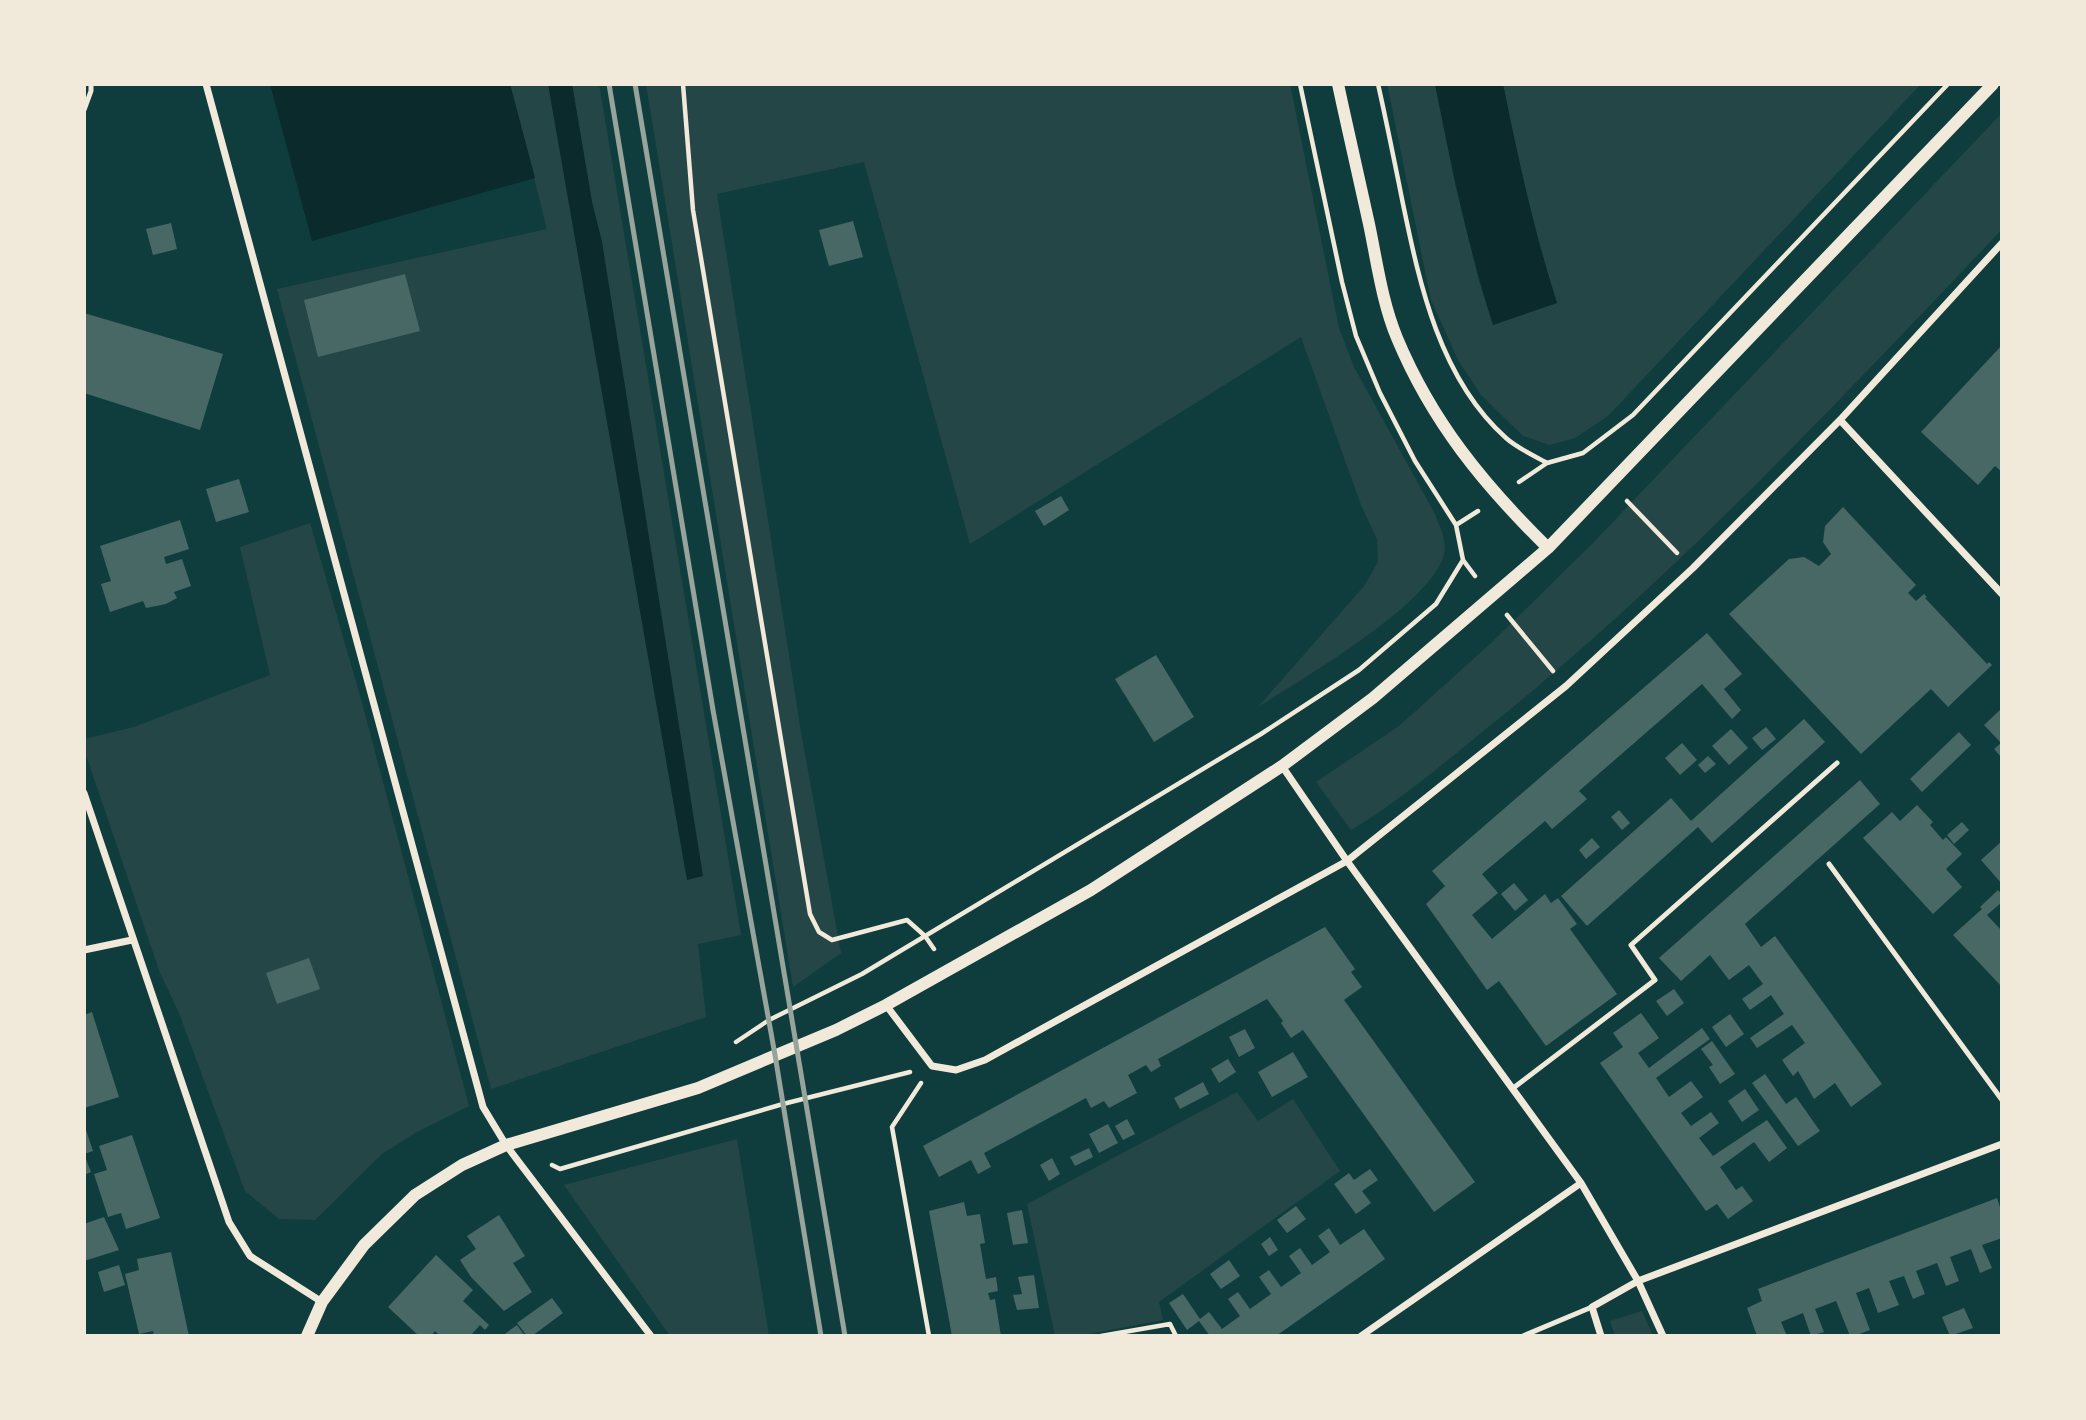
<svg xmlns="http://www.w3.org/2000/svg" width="2086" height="1420" viewBox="0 0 2086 1420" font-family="'Asap Condensed',sans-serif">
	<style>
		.green { fill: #244646 }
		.water { fill: #0a2a2b }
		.building { fill: #486865 }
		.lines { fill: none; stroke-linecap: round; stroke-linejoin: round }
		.path { stroke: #f1e9da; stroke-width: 4.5 }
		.service { stroke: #f1e9da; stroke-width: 5 }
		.minor { stroke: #f1e9da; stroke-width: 7 }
		.tertiary { stroke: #f1e9da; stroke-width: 12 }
		.rail { stroke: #97a49c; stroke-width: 5 }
	</style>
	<rect width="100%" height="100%" fill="#0f3d3e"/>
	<path class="green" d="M510 84H549L687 880 602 242 592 202 572 84H599L741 935 698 944 706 1017 491 1089 277 289 547 229Z
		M646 84H1290L1339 328 1354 367 1435 514C1440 527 1447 541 1444 555 1430 605 1302 679 1258 707L1364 586 1378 562 1377 539 1361 505 1301 337 970 544 864 162 717 194 801 732 841 953 793 987Z
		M1387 84H1435L1455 184 1479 281 1493 324 1557 303C1534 231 1518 158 1503 84H1921L1608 416 1575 438 1550 445 1523 436 1481 395 1458 360 1431 300Z
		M2002 113V229L1991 241C1834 406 1679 572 1502 716 1453 755 1405 798 1351 830L1316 782 1399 726 1490 644 1593 543Z
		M310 523 361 699 469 1106 417 1132 382 1154 315 1220 279 1219 245 1191 179 1013 160 973 84 749V739L134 727 270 675 240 547Z
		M1237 1092 1258 1121 1293 1099 1340 1171 1159 1302 1163 1320 1078 1336H1055L1027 1204Z
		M737 1139 769 1336H670L564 1185Z
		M1642 1311 1653 1336H1615L1610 1321Z"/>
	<path class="water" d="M270 84H510L535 178 312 241Z
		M548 84H572L592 202 602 242 703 876 687 880Z
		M1435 84H1503C1518 158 1534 232 1557 303L1493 325C1468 246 1451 165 1435 84Z"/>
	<path class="building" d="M853 221 863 257 829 266 819 230Z
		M171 223 177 249 153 255 146 229Z
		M405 274 420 331 318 357 304 300Z
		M84 313 223 354 200 430 84 393Z
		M2002 345V472L1995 466 1978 485 1921 432Z
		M239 479 249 512 216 522 206 489Z
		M1061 496 1069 510 1044 526 1035 511Z
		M1843 507 1916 585 1908 593 1916 601 1924 594 1927 597 1925 598 1987 664 1989 662 1992 665 1948 707 1931 689 1861 754 1729 614 1789 559 1804 557 1819 566 1831 554 1823 542 1825 526Z
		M180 520 189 549 164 557 166 564 182 559 191 586 174 592 177 598 166 604 146 608 143 601 110 612 101 584 111 581 100 546Z
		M1707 633 1742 674 1724 689 1741 710 1732 719 1702 684 1579 791 1587 799 1552 829 1545 821 1482 874 1498 893 1472 915 1492 939 1545 894 1551 903 1558 898 1577 924 1570 929 1617 994 1546 1046 1499 981 1487 990 1426 904 1445 886 1432 871Z
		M1156 655 1194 717 1154 742 1115 679Z
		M2002 708V758L1994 749 2001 743 1984 725Z
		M1804 719 1825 742 1712 843 1698 827 1587 926 1561 896 1671 798 1691 821Z
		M1766 727 1776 739 1762 750 1752 738Z
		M1731 729 1748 748 1729 765 1712 746Z
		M1959 732 1971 745 1922 792 1910 779Z
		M1682 743 1697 760 1680 775 1665 758Z
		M1708 756 1716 764 1705 773 1698 765Z
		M1860 780 1880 804 1745 924 1761 947 1775 936 1882 1084 1851 1107 1835 1083 1814 1099 1798 1071 1793 1076 1782 1060 1805 1043 1792 1025 1757 1048 1750 1038 1784 1014 1771 995 1750 1010 1742 999 1763 984 1749 965 1729 980 1710 955 1681 981 1659 958Z
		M1917 805 1933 822 1930 825 1943 840 1946 837 1962 854 1946 869 1962 887 1933 914 1863 838 1892 812 1900 821Z
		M1619 810 1630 823 1622 830 1611 817Z
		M1962 822 1969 830 1954 844 1947 835Z
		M1592 838 1600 847 1586 859 1579 850Z
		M2002 841V884L1981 860Z
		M1514 883 1528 900 1515 911 1501 894Z
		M1998 890 2002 895V902L1987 915 2002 931V987L1953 935 1982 909 1980 907Z
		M1325 927 1355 969 1351 972 1362 987 1344 1000 1475 1182 1434 1212 1303 1030 1291 1038 1281 1023 1283 1021 1267 999 1158 1059 1161 1066 1151 1072 1146 1065 1128 1075 1137 1093 1109 1108 1104 1101 1091 1108 1086 1098 984 1153 991 1167 989 1168 978 1174 971 1160 939 1177 923 1146Z
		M309 958 320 989 277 1004 266 973Z
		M1674 989 1684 1003 1667 1016 1656 1001Z
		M92 1012 119 1097 84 1108V1015Z
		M1641 1013 1659 1038 1638 1053 1649 1068 1702 1028 1710 1039 1656 1078 1669 1097 1691 1081 1703 1097 1681 1113 1691 1126 1711 1112 1719 1123 1699 1138 1713 1156 1767 1120 1787 1148 1769 1162 1754 1142 1720 1167 1736 1190 1742 1186 1753 1201 1728 1219 1717 1204 1706 1211 1600 1063 1623 1047 1613 1033Z
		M1730 1014 1744 1034 1726 1047 1712 1027Z
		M1245 1029 1255 1048 1239 1057 1229 1037Z
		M1712 1041 1735 1074 1720 1084 1709 1067 1713 1065 1701 1049Z
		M1293 1052 1308 1077 1272 1097 1258 1072Z
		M1228 1059 1236 1072 1219 1083 1211 1069Z
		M1765 1074 1786 1104 1796 1097 1820 1131 1798 1146 1752 1083Z
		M1203 1082 1209 1094 1180 1109 1174 1098Z
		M1745 1089 1759 1110 1742 1122 1728 1101Z
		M1127 1119 1135 1134 1123 1140 1115 1126Z
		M84 1124 93 1151 84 1154 91 1172 84 1175Z
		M1108 1124 1118 1143 1099 1153 1089 1134Z
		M132 1135 160 1218 126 1229 121 1213 108 1217 94 1174 107 1170 99 1146Z
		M1089 1148 1093 1157 1075 1166 1070 1157Z
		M1052 1158 1060 1174 1049 1181 1040 1165Z
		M1370 1169 1378 1180 1362 1191 1371 1203 1356 1214 1334 1184 1349 1173 1354 1180Z
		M1997 1198 2002 1213V1238L1982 1245 1992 1268 1980 1273 1971 1249 1950 1257 1959 1281 1946 1286 1937 1263 1916 1271 1925 1294 1913 1299 1904 1276 1889 1281 1899 1305 1878 1313 1869 1288 1856 1293 1870 1330 1854 1336H1850L1836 1301 1815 1309 1824 1332 1811 1336 1803 1313 1781 1322 1787 1336H1757L1747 1308 1762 1301 1758 1289Z
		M964 1202 967 1216 980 1214 985 1243 980 1244 984 1268 986 1279 996 1277 998 1291 988 1293 990 1300 995 1299 1001 1336H987V1334L952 1336 929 1211Z
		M1296 1206 1306 1219 1287 1233 1277 1220Z
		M1022 1210 1028 1243 1013 1245 1007 1213Z
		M499 1215 525 1256 513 1263 532 1292 504 1311 471 1277 460 1260 476 1249 467 1236Z
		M104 1217 119 1250 84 1261V1224Z
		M1329 1228 1340 1245 1364 1229 1385 1259 1276 1336H1216L1215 1334 1210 1336 1199 1321 1187 1330 1169 1303 1183 1294 1200 1319 1209 1312 1222 1329 1240 1316 1228 1299 1238 1292 1250 1309 1271 1294 1259 1277 1269 1270 1281 1287 1301 1273 1289 1256 1300 1248 1312 1265 1330 1252 1318 1236Z
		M1270 1237 1278 1250 1269 1256 1261 1244Z
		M171 1252 189 1336H154L153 1331 139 1334 125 1274 139 1270 137 1259Z
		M436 1255 473 1290 463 1301 489 1325 485 1330 480 1325 470 1336H440L435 1331 431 1336H419L388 1307Z
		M1229 1260 1240 1276 1221 1289 1210 1274Z
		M119 1265 125 1285 104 1292 98 1272Z
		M1034 1275 1039 1308 1017 1310 1013 1295 1022 1294 1018 1277Z
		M552 1298 563 1313 532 1336H527L517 1323Z
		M1964 1308 1973 1328 1950 1336 1942 1317Z
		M517 1325 525 1336H502Z"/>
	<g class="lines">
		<path class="path" d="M683 84 693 210 810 914 819 932 832 940 907 920 925 936 934 949
			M1300 84 1342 282 1356 336 1380 393 1415 461 1456 525
			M1378 84C1387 124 1395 164 1403 204 1420 286 1440 379 1506 438 1517 448 1533 455 1547 463
			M1519 482 1547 463 1583 453 1633 415 1948 84
			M1627 501 1677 553
			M1463 560 1475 576
			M1507 615 1553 671
			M736 1042 769 1020 862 974 1261 734 1359 670 1436 604 1463 560 1456 525 1478 511
			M921 1083 892 1127 929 1336
			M552 1165 560 1169 783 1104 910 1072
			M1101 1336 1170 1324 1176 1336"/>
		<path class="service" d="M84 110 91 91V84
			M1829 864 2002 1100
			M1512 1089 1655 980 1631 945 1837 763
			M1523 1336 1592 1307"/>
		<path class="minor" d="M206 84 483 1107 506 1145 651 1336
			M1840 420 2002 594
			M1282 766 1347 861 1581 1183 1638 1281 1663 1336
			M84 793 229 1222 250 1256 322 1302
			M84 950 132 940
			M886 1005 932 1066 956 1070 985 1060 1347 861 1566 686 1693 568 1840 420 2002 243
			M1361 1336 1581 1183
			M1601 1336 1592 1307 1638 1281 2002 1144"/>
		<path class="tertiary" d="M1338 84C1348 131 1359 178 1369 224 1377 262 1382 302 1397 338 1432 422 1484 485 1548 548
			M307 1336 322 1302 364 1245 415 1195 462 1165 506 1145 698 1088 836 1030 886 1005 1091 890 1282 766 1373 698 1548 548 1993 84"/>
		<path class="rail" d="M609 84 713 710 775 1055 821 1336
			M635 84 845 1336"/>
	</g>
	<rect width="2086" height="1420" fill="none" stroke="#f1e9da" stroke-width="172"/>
</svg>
